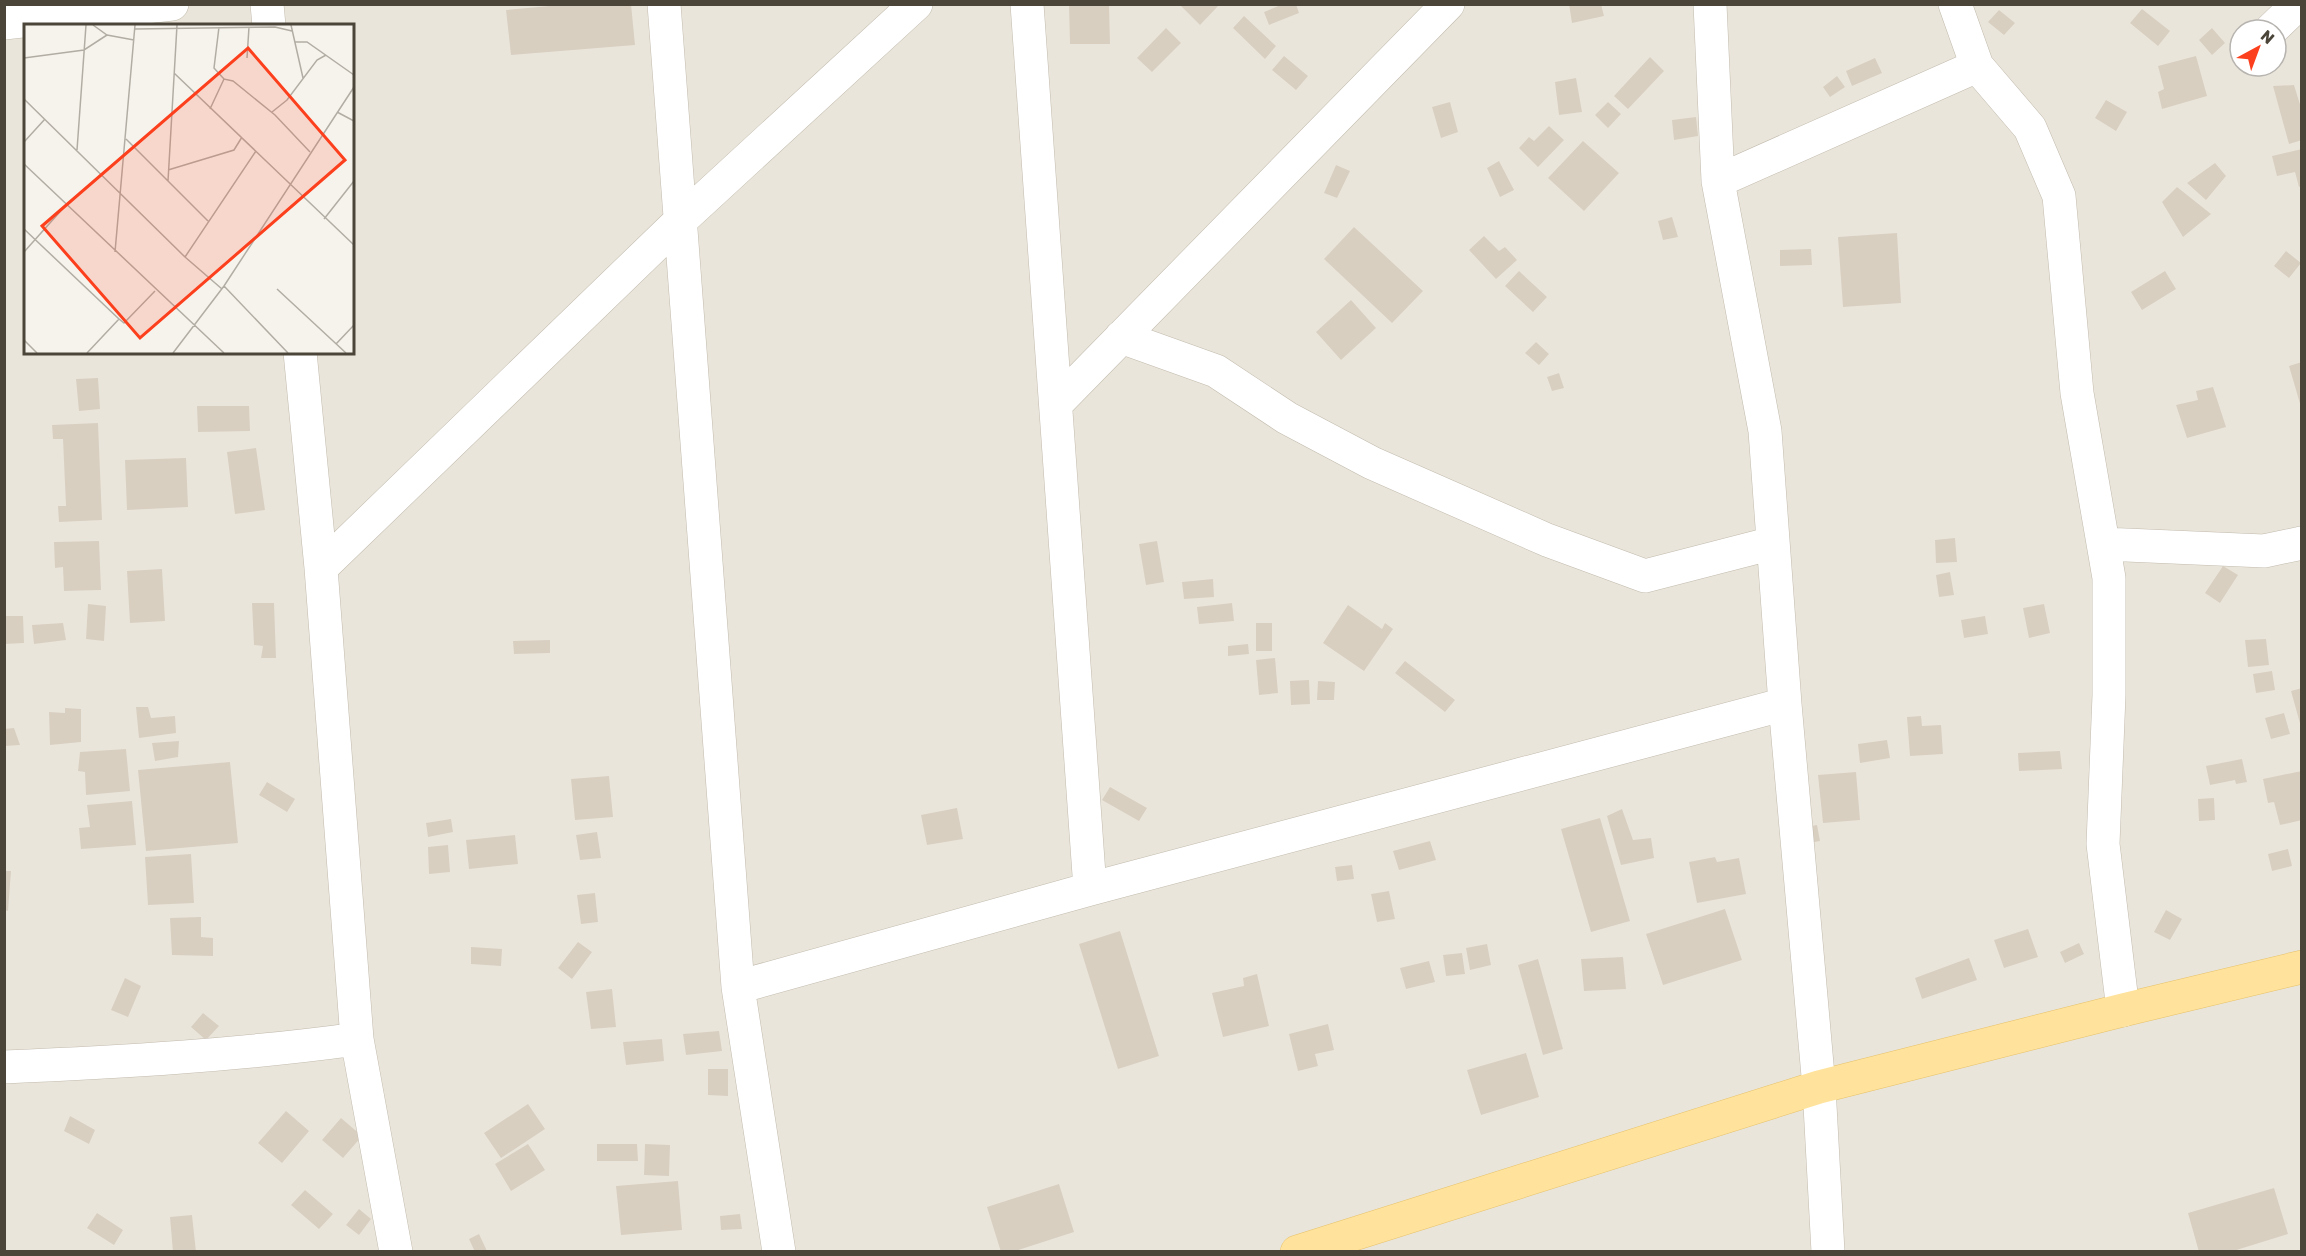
<svg xmlns="http://www.w3.org/2000/svg" width="2306" height="1256" viewBox="0 0 2306 1256" font-family="Rubik,sans-serif">
	<style>
		.residential { fill: #eae5da; fill-rule: evenodd }
		.building { fill: #d8cfc1 }
		.lines { fill: none; stroke-linecap: round; stroke-linejoin: round }
		.minor-casing { stroke: #c2bbae; stroke-width: 34 }
		.major-casing { stroke: #e6c16a; stroke-width: 34 }
		.minor { stroke: #fff; stroke-width: 33 }
		.major { stroke: #ffe39c; stroke-width: 33 }
		.inset-road { fill: none; stroke: #b2ada4; stroke-width: 1.5 }
		.view { fill: #fc3f1d; fill-opacity: 0.15; stroke: #fc3f1d; stroke-width: 3 }
		.inset-edge { fill: none; stroke: #4b4439; stroke-width: 3 }
	</style>
	<rect width="100%" height="100%" fill="#f6f3ec"/>
	<path class="residential" d="M5 5H2301V1251H5ZM26 26H352V352H26ZM2240 30H2276V66H2240Z"/>
	<path class="building" d="M572 4H631L635 45 511 55 506 10Z
		M1069 4H1109L1110 44H1070Z
		M1179 4H1220L1200 25Z
		M1283 4H1296L1299 13 1269 25 1264 12Z
		M1569 4H1601L1604 16 1572 23Z
		M2142 9 2170 31 2158 46 2130 23Z
		M1999 10 2015 23 2004 35 1988 22Z
		M1244 16 1276 46 1265 59 1233 28Z
		M1166 28 1181 43 1152 72 1137 58Z
		M2212 28 2225 43 2212 55 2199 40Z
		M1284 56 1308 76 1296 90 1272 70Z
		M2196 56 2207 96 2162 109 2158 92 2164 89 2158 66Z
		M1650 57 1664 71 1628 109 1614 96Z
		M1875 58 1882 73 1852 86 1846 71Z
		M1837 76 1845 87 1830 97 1823 87Z
		M1576 78 1582 112 1559 115 1555 82Z
		M2294 85 2302 111V140L2289 144 2273 86Z
		M2106 100 2127 112 2116 131 2095 118Z
		M1450 102 1458 132 1441 138 1432 107Z
		M1608 102 1621 114 1608 128 1595 115Z
		M1696 117 1698 136 1674 140 1672 120Z
		M1549 126 1564 140 1538 167 1519 148 1529 137 1534 141Z
		M1583 141 1619 173 1584 211 1548 178Z
		M2302 149V186L2299 187 2295 172 2277 176 2272 156Z
		M1499 161 1514 190 1500 197 1487 168Z
		M2215 163 2226 176 2206 200 2187 183Z
		M1336 165 1350 171 1337 198 1324 193Z
		M2177 187 2211 214 2183 237 2162 202Z
		M1672 217 1678 237 1663 240 1658 221Z
		M1354 227 1423 291 1392 323 1324 259Z
		M1897 233 1901 303 1843 307 1838 237Z
		M1484 236 1499 251 1505 247 1517 260 1496 279 1469 250Z
		M1811 249 1812 265 1780 266V250Z
		M2286 251 2301 263 2289 278 2274 266Z
		M1519 271 1547 297 1533 312 1505 286Z
		M2165 271 2176 289 2142 310 2131 292Z
		M1351 300 1376 328 1341 360 1316 332Z
		M1536 342 1549 354 1539 365 1525 353Z
		M2302 362V407H2301L2289 366Z
		M1559 373 1564 388 1552 391 1547 377Z
		M98 378 100 409 79 411 76 379Z
		M2213 387 2226 427 2187 438 2176 405 2198 400 2196 391Z
		M197 406H249L250 431 198 432Z
		M98 423 102 520 59 522 58 506H66L63 439H53L52 425Z
		M256 448 265 510 235 514 227 452Z
		M186 458 188 507 127 510 125 460Z
		M1955 538 1957 562 1936 563 1935 540Z
		M99 541 101 590 64 591 63 567 55 568 54 542Z
		M1157 541 1164 582 1146 585 1139 544Z
		M2223 566 2238 575 2220 603 2205 593Z
		M162 569 165 621 130 623 127 571Z
		M1950 572 1954 595 1939 597 1936 575Z
		M1213 579 1214 597 1184 599 1182 582Z
		M252 603H274L276 658H261L263 646 254 645Z
		M1232 603 1234 621 1199 624 1197 607Z
		M88 604 106 606 104 641 86 639Z
		M2044 604 2050 633 2029 638 2023 608Z
		M1348 605 1382 629 1385 623 1393 629 1364 671 1323 643Z
		M4 616H23L24 643 4 644Z
		M1985 616 1988 634 1964 638 1961 620Z
		M63 623 66 640 34 644 32 625Z
		M1256 623H1272V651H1256Z
		M2266 639 2269 665 2248 667 2245 640Z
		M550 640V653L514 654 513 641Z
		M1248 644 1249 654 1228 656V646Z
		M1275 658 1278 693 1259 695 1256 660Z
		M1405 661 1455 700 1445 712 1395 673Z
		M2272 671 2275 690 2256 693 2253 674Z
		M1309 680 1310 704 1291 705 1290 681Z
		M1318 681 1335 682 1334 700H1317Z
		M2302 688V727H2301L2291 691Z
		M136 707H148L151 718 175 716 176 733 139 738Z
		M65 708 81 709V742L50 745 49 712 65 713Z
		M2284 713 2290 734 2271 739 2265 718Z
		M1921 716 1922 726 1941 725 1943 754 1910 756 1907 717Z
		M14 728 20 745 4 746V729Z
		M1887 740 1890 758 1860 763 1858 744Z
		M179 741 178 757 155 761 152 743Z
		M126 749 130 791 86 795 85 772 78 771 80 752Z
		M2060 751 2062 769 2019 771 2018 753Z
		M2242 759 2247 782 2236 784 2235 780 2210 785 2206 766Z
		M230 762 238 843 146 851 138 770Z
		M2302 771V820L2280 825 2274 802 2268 803 2263 779Z
		M1856 772 1860 820 1823 823 1818 775Z
		M609 776 613 817 575 820 571 779Z
		M267 782 295 799 287 812 259 795Z
		M1110 787 1147 808 1139 821 1102 800Z
		M2214 798 2215 820 2199 821 2198 799Z
		M132 801 136 845 81 849 79 828 90 827 87 805Z
		M957 808 963 839 927 845 921 815Z
		M1622 809 1633 840 1651 838 1654 858 1621 865 1607 816Z
		M1600 818 1630 921 1591 932 1561 829Z
		M451 819 453 832 428 837 426 823Z
		M1817 825 1820 841 1803 844 1800 828Z
		M597 832 601 858 580 860 576 835Z
		M515 835 518 864 469 869 466 840Z
		M1430 841 1436 860 1399 870 1393 851Z
		M448 845 450 872 429 874 428 847Z
		M2288 849 2292 866 2272 871 2268 854Z
		M191 854 194 903 148 905 145 857Z
		M1715 857 1717 862 1739 858 1746 894 1697 903 1689 862Z
		M1352 865 1354 879 1337 881 1335 867Z
		M4 871H11L8 911 4 910Z
		M1389 891 1395 919 1377 922 1371 894Z
		M595 893 598 922 581 924 577 895Z
		M1725 909 1742 960 1663 985 1646 934Z
		M2166 910 2182 919 2170 940 2154 932Z
		M201 917V937L213 938V956L172 955 170 918Z
		M2028 929 2038 957 2004 968 1994 940Z
		M1120 931 1159 1056 1118 1069 1079 944Z
		M578 942 592 952 572 979 558 968Z
		M2079 943 2084 954 2065 963 2060 952Z
		M1487 944 1491 965 1470 970 1466 948Z
		M471 947 502 949 501 966 471 964Z
		M1462 953 1465 974 1446 976 1443 955Z
		M1623 957 1626 989 1584 991 1581 959Z
		M1969 958 1977 980 1922 999 1915 978Z
		M1538 959 1563 1049 1543 1055 1518 965Z
		M1429 961 1435 982 1406 989 1400 968Z
		M1257 974 1269 1026 1223 1037 1212 993 1244 986 1243 978Z
		M125 978 141 986 128 1017 111 1010Z
		M612 989 616 1027 591 1029 586 992Z
		M203 1013 219 1026 206 1040 191 1027Z
		M1328 1024 1334 1050 1315 1054 1318 1066 1298 1071 1289 1034Z
		M719 1031 722 1051 686 1055 683 1034Z
		M662 1039 664 1061 626 1065 623 1042Z
		M1526 1053 1539 1097 1481 1115 1467 1070Z
		M708 1069H728V1096L708 1095Z
		M528 1104 545 1129 501 1158 484 1133Z
		M286 1111 309 1131 282 1163 258 1143Z
		M70 1116 95 1130 89 1144 64 1131Z
		M341 1118 362 1136 343 1158 322 1140Z
		M528 1144 545 1170 511 1191 495 1164Z
		M597 1144H637L638 1161H597Z
		M645 1144 670 1145 669 1176 644 1175Z
		M678 1181 682 1230 621 1235 616 1186Z
		M1059 1184 1074 1232 1012 1252H1001L987 1207Z
		M2274 1188 2288 1234 2230 1252H2199L2188 1213Z
		M305 1190 333 1214 319 1229 291 1205Z
		M359 1209 371 1219 359 1235 346 1225Z
		M97 1213 123 1230 114 1245 87 1228Z
		M740 1214 742 1229 721 1230 720 1216Z
		M192 1215 196 1252H173L170 1217Z
		M479 1234 487 1251 485 1252H475L469 1239Z"/>
	<g class="lines">
		<defs>
			<path id="minor" d="M267 4 269 26
				M664 4 738 987 779 1252
				M1027 4 1090 889
				M1710 4 1718 181 1765 431 1785 704 1819 1087 1828 1252
				M1955 4 1977 66
				M4 23 172 4
				M2271 30 2298 4
				M1718 181 1977 66 2030 128 2059 196 2077 393 2109 578V695L2103 844 2123 1010
				M1121 337 1216 371 1287 418 1372 463 1547 540 1645 576 1773 543
				M300 352 321 568 357 1039 396 1252
				M1056 404 1448 4
				M2103 544 2264 551 2302 543
				M321 568 680 221 916 4
				M738 987 1090 889 1785 704
				M4 1067C123 1062 240 1055 357 1039"/>
			<path id="major" d="M1297 1252 1819 1087 2123 1010 2302 967"/>
		</defs>
		<use href="#minor" class="minor-casing"/>
		<use href="#major" class="major-casing"/>
		<use href="#minor" class="minor"/>
		<use href="#major" class="major"/>
	</g>
	<g transform="translate(24 24)">
		<rect width="330" height="330" fill="#f6f3ec"/>
		<path class="inset-road" d="M69 1 83 11 110 16M267 1 279 54M195 3 190 44 200 55M111 5 251 3 268 7M271 18H283L330 51M0 34 60 26 83 11M223 34 225 3M150 49 330 221M0 75 161 233 198 265M186 85 200 55 209 57 251 91 286 128M248 88 263 76 293 36 302 31M313 88 330 97M102 115 184 197M0 118 21 95M53 126 62 1M0 140 200 329M144 146 210 126 218 113M144 157 153 1M300 195 330 157M0 205 95 295M0 228 42 181M91 228 111 1M161 233 232 127M200 262 264 329M253 265 322 329M0 316 13 329M312 320 330 301M63 329 95 295 100 299 131 267M149 329 200 262 330 63"/>
		<path class="view" d="M224 24 321 136 116 314 18 202Z"/>
		<rect width="330" height="330" class="inset-edge"/>
	</g>
	<rect width="2306" height="1256" fill="none" stroke="#4b4439" stroke-width="12"/>
	<g transform="translate(2258 48) rotate(41)"><circle r="28" fill="#ffffff" stroke="#b7b4b0" stroke-width="1.5"/>
	<path d="M0-4.5L10 22L0 15L-10 22Z" fill="#fc3f1d"/>
	<text y="-9" font-size="16" font-weight="bold" text-anchor="middle" fill="#4b4439">N</text>
	</g>
</svg>
